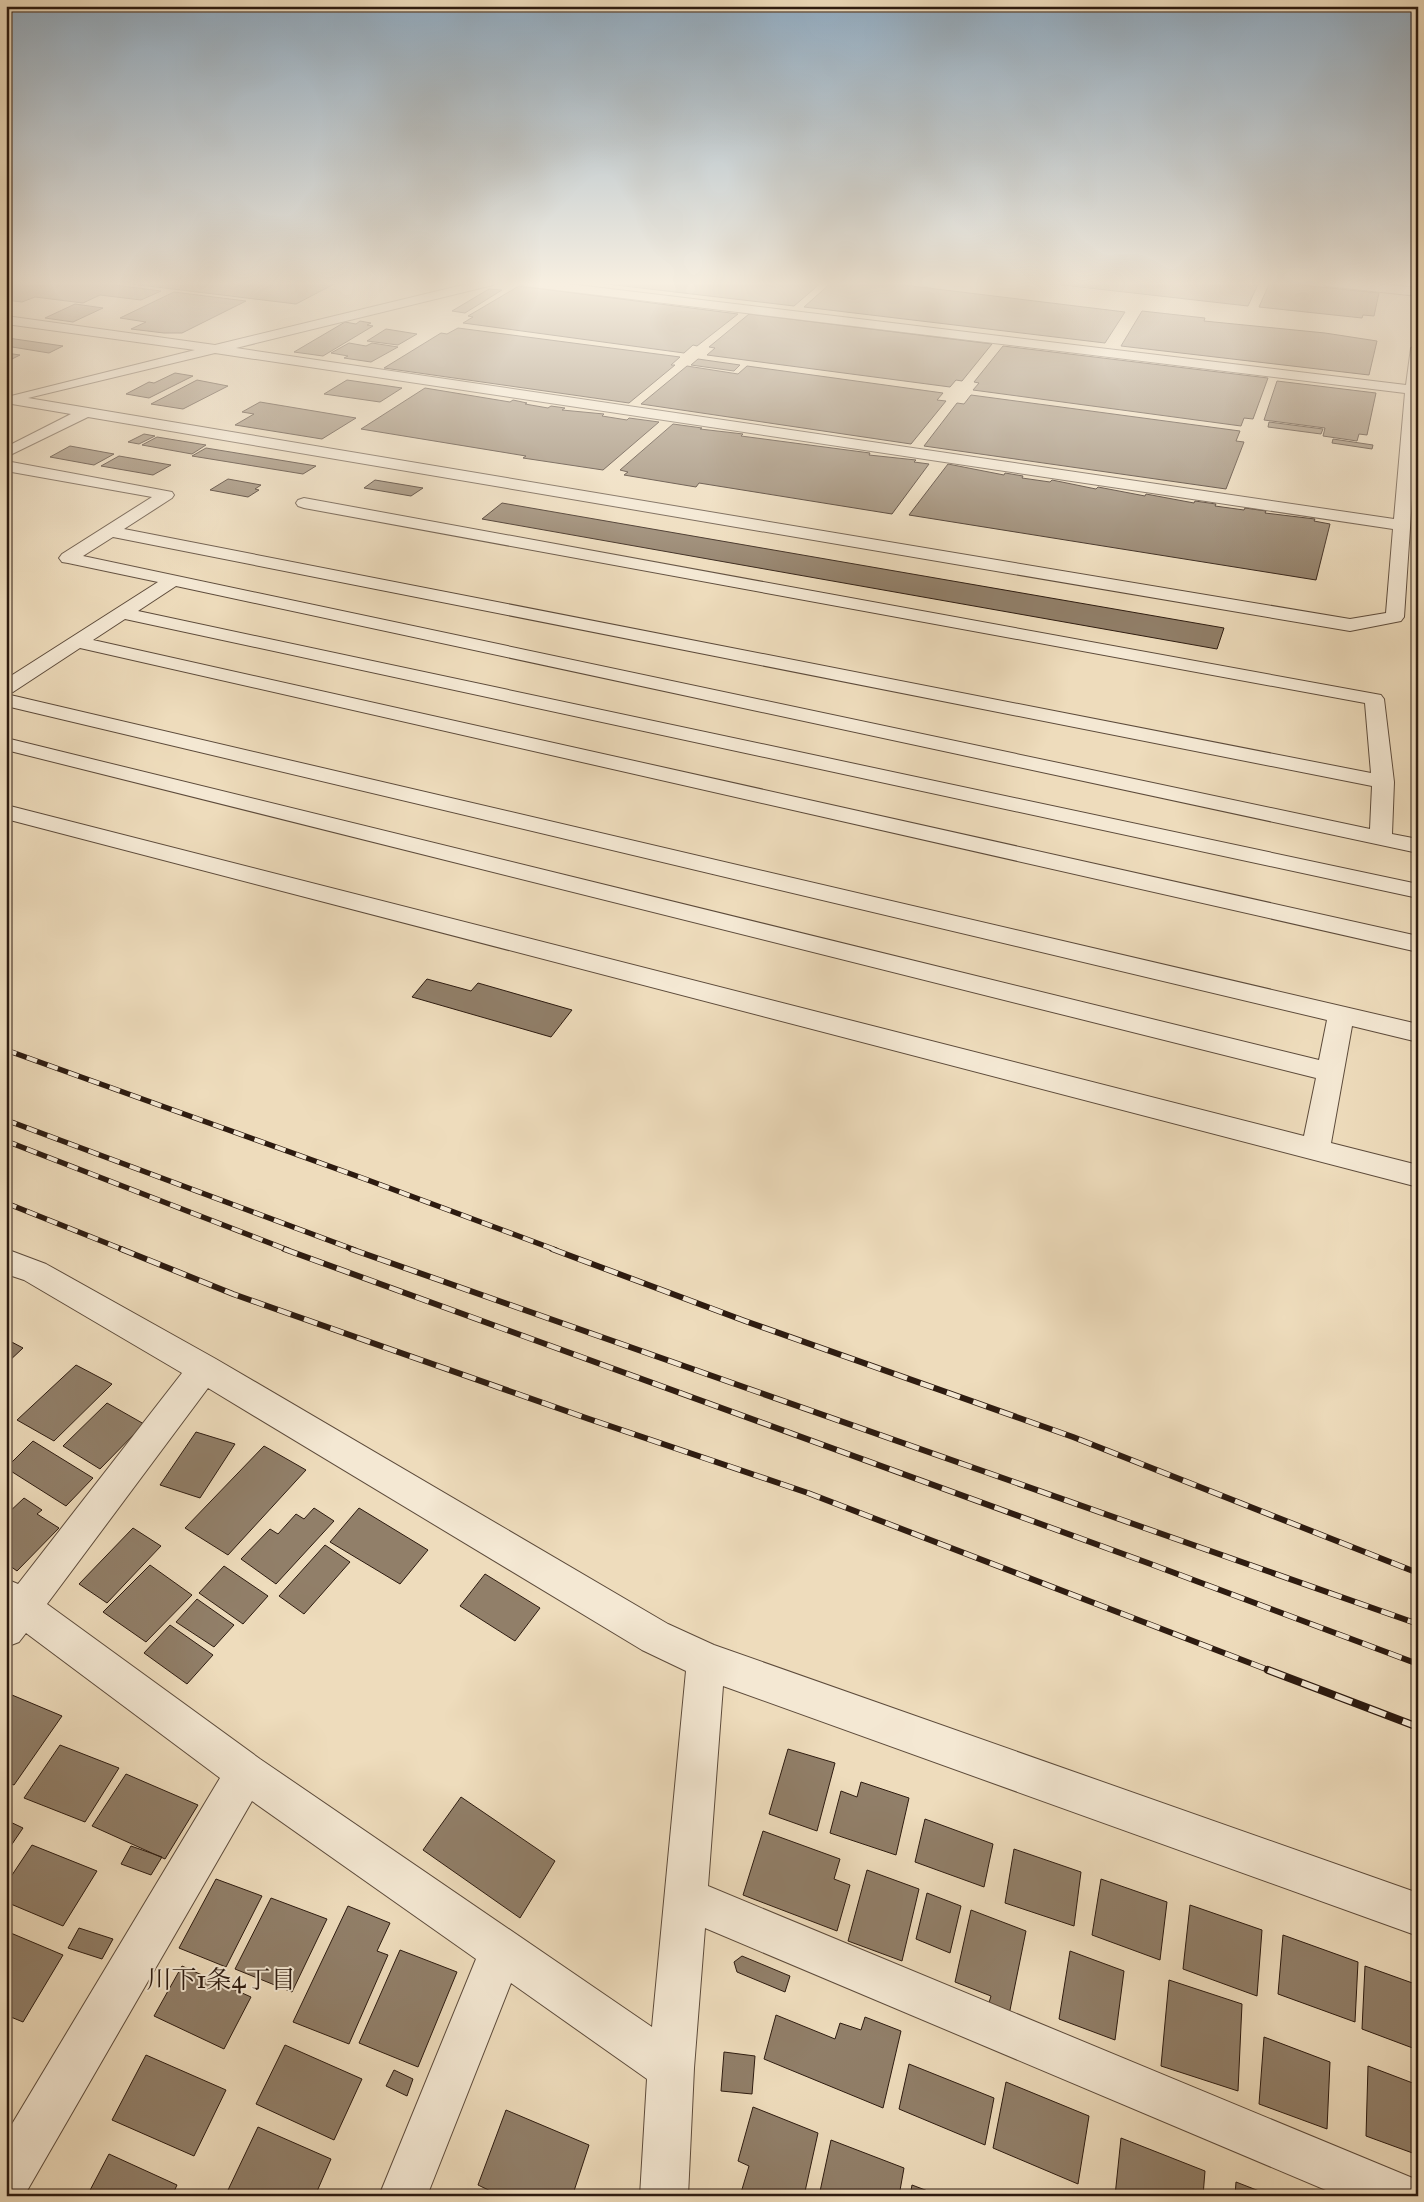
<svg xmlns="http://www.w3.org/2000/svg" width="1424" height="2202" viewBox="0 0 1424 2202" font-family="'IM FELL Great Primer','Noto Serif JP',serif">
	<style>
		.building { fill: #917f69; stroke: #2d1b10 }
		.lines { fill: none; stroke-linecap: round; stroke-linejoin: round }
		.minor-casing { stroke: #5d4b3b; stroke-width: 2 }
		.minor { fill: #f4e8d3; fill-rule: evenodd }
		.rail-far2-casing { stroke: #2d1b10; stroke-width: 5.5 }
		.rail-far1-casing { stroke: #2d1b10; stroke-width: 6 }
		.rail-casing { stroke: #2d1b10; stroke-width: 8 }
		.rail-far2 { stroke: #f4e8d3; stroke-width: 4; stroke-dasharray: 11; stroke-linecap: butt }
		.rail-far1 { stroke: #f4e8d3; stroke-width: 4.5; stroke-dasharray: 14; stroke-linecap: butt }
		.rail { stroke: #f4e8d3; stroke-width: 5.5; stroke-dasharray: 18; stroke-linecap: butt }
		.labels { text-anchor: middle; stroke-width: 4; stroke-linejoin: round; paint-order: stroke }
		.near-neighbourhood-label { font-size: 25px; fill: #2d1b10; stroke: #f4e8d3 }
	</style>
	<rect width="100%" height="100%" fill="#eedcbc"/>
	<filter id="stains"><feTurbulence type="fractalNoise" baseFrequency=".004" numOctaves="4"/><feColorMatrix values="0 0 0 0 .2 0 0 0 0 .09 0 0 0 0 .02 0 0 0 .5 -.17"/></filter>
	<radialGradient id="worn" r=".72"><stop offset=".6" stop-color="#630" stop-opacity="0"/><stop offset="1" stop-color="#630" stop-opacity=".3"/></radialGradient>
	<path class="building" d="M6 282H91L161 291 141 300 100 295 83 303 35 297 22 302 6 300Z
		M115 282H338L296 304Z
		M590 282H822L794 306Z
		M832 282 887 283 1125 312 1105 343 804 307Z
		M1046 282H1259L1248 306 1045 283Z
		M1270 282H1271L1379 293 1374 316 1363 315 1362 318 1259 307Z
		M519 286 738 314 697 346 693 345 684 353 463 323 473 317 468 316Z
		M489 289 502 290 465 313 452 311Z
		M174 292 246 301 182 333H164L131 329 146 322 120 318Z
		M75 304 103 308 73 322 45 318Z
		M1142 311 1205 318 1204 321 1325 333 1377 341 1369 375 1121 346Z
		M749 314 992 344 962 381 956 380 950 387 707 355 715 348 709 347Z
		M360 321 371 323 367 325 373 326 323 356 294 352 345 322 356 324Z
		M458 328 680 357 671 365H675L629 403 384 368 441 333 447 334Z
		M386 329 417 334 398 345 367 341Z
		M8 338 63 346 49 353 6 346V339Z
		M349 343 366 346 372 343 398 347 371 362 344 358 348 356 331 353Z
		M1003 346 1268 378 1253 419 1244 418 1241 426 973 390 979 383 974 382Z
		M6 353 20 355 6 362Z
		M698 359 740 365 734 371 691 365Z
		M687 366 738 374 747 366 943 393 937 400 946 401 911 444 641 404Z
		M175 373 193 376 149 398 126 394 149 382 154 383Z
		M197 380 228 386 183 409 151 404Z
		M347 380 402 388 380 402 324 394Z
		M1277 381 1376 393 1367 435 1359 434 1357 441 1323 436 1325 428 1264 420Z
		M425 388 510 402 513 400 527 403 525 404 548 408 551 406 565 408 562 410 604 414 602 416 627 420 629 418 659 422 603 470 523 458 526 456 361 429Z
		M971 395 1240 431 1236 441 1244 442 1226 489 924 446 957 403 964 404Z
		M260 402 356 418 322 439 235 425 254 414 242 412Z
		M1269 422 1323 429 1321 434 1268 427Z
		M673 424 702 428 700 429 743 434 741 436 870 453 869 455 916 460 914 462 929 464 892 514 699 483 696 487 624 475 628 472 620 470Z
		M144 434 155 436 139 444 128 442Z
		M157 437 206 445 192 454 142 445Z
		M1333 439 1373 445 1372 449 1332 443Z
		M70 446 114 454 94 465 50 457Z
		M206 448 316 466 303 474 192 456Z
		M119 456 171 465 153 475 101 466Z
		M948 464 1004 475 1005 473 1023 476 1022 478 1050 482 1052 480 1096 489 1098 487 1145 496 1146 494 1194 503 1195 501 1216 504 1215 506 1244 510 1245 508 1266 511 1265 513 1315 519 1314 521 1330 524 1316 580 909 515Z
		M228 479 261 485 255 489 259 490 248 497 210 490Z
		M375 480 423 488 411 496 364 488Z
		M502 503 1224 628 1217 649 482 519Z
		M427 979 471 991 478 983 572 1010 551 1037 412 997Z
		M6 1339 23 1348 6 1364Z
		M76 1365 112 1384 54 1441 17 1420Z
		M107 1403 144 1424 100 1469 63 1446Z
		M196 1432 235 1444 200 1498 160 1485Z
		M33 1441 93 1478 66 1506 6 1468Z
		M264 1446 306 1470 228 1555 185 1528Z
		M24 1498 42 1510 37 1514 59 1528 17 1571 6 1563V1515Z
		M314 1508 334 1521 276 1584 241 1559 270 1529 278 1534 296 1514 304 1519Z
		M359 1508 428 1550 400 1584 330 1542Z
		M133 1528 161 1546 107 1603 79 1584Z
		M325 1545 350 1562 304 1614 279 1596Z
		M150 1565 192 1595 146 1642 103 1612Z
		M224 1566 268 1596 243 1624 199 1593Z
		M485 1574 540 1608 515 1641 460 1606Z
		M197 1599 234 1625 214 1647 176 1622Z
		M170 1625 213 1655 187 1684 144 1653Z
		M12 1695 62 1716 14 1785 6 1782V1703Z
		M60 1745 119 1768 85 1822 24 1798Z
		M788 1749 835 1763 817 1831 769 1814Z
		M126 1774 198 1805 165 1859 92 1826Z
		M861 1782 909 1798 896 1855 830 1833 841 1791 857 1797Z
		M461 1797 555 1861 520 1918 423 1850Z
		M925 1819 993 1844 984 1887 915 1862Z
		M6 1820 23 1828 6 1853Z
		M763 1831 840 1859 834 1879 850 1885 837 1931 743 1895Z
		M32 1845 97 1871 63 1926 6 1902V1884Z
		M131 1846 162 1857 151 1875 121 1864Z
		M1014 1849 1081 1872 1074 1926 1005 1903Z
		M867 1870 919 1889 902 1961 848 1941Z
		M216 1879 262 1896 226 1967 179 1948Z
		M1101 1879 1167 1902 1160 1960 1092 1935Z
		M927 1893 961 1906 950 1953 916 1939Z
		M271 1898 327 1919 292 1992 235 1969Z
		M1190 1905 1262 1930 1257 1996 1183 1969Z
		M348 1906 390 1923 377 1951 388 1955 349 2044 293 2022Z
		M971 1910 1026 1931 1009 2015 988 2006 991 1996 955 1982Z
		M79 1928 113 1939 102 1959 68 1948Z
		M6 1931 63 1955 23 2022 6 2015Z
		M1283 1935 1358 1962 1355 2022 1278 1994Z
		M400 1950 457 1972 418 2067 359 2043Z
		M1070 1951 1124 1971 1115 2040 1059 2019Z
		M742 1956 790 1976 785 1992 737 1972 734 1962Z
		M182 1966 251 1997 224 2049 154 2016Z
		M1365 1966 1418 1985V2050L1362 2029Z
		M1169 1980 1242 2004 1238 2091 1161 2066Z
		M776 2015 835 2039 840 2023 861 2030 865 2017 901 2031 883 2108 764 2059Z
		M1264 2037 1330 2062 1327 2129 1259 2104Z
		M285 2045 362 2079 334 2140 256 2104Z
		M724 2052 755 2056 752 2094 721 2091Z
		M146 2055 226 2090 194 2156 112 2120Z
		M909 2064 994 2098 985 2145 899 2109Z
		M1368 2066 1418 2085V2155L1366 2136Z
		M394 2070 413 2079 407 2096 386 2086Z
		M1006 2082 1089 2116 1078 2184 993 2148Z
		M753 2107 818 2133 804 2196H740L749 2166 738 2161Z
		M506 2110 589 2145 574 2191 585 2196H501L478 2185Z
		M258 2127 331 2159 315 2196H241L228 2190Z
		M1121 2138 1205 2171 1203 2196H1115Z
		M831 2140 904 2168 899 2196H819Z
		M109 2154 177 2185 172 2196H87Z
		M1236 2182 1272 2196H1235Z
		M912 2185 941 2196H910Z"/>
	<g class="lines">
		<defs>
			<path id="minor" d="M475 282H495L493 285 236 348 1394 519 1405 393 524 286 518 282H552L1406 385 1411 348 1418 344V409L1404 617 1401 621 1350 631 88 417 6 457V447L71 414 6 403V395L11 396 195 350 6 324V316L215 345ZM215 353 1393 529 1386 613 1350 619 28 398Z
				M1320 282H1358L1418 288V296L1326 286Z
				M6 461 172 492 174 495 172 498 124 529 1371 773 1365 703 304 508 298 506 296 503 298 500 304 498 1381 695 1384 699 1394 782 1392 834 1418 839V853L176 586 138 611 1418 884V898L125 619 93 640 1418 936V952L80 648 13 692 6 694V679L158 582 68 563 62 562 59 558 62 554 152 497 6 471ZM113 537 1372 786 1370 829 83 556Z
				M6 694 1418 1024V1042L1352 1026 1331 1143 1418 1165V1187L6 819V805L1304 1136 1316 1078 6 750V738L1319 1060 1327 1020 6 706Z
				M6 1249 46 1264 216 1359 668 1624 714 1645 1418 1893V1936L723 1686 708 1886 1415 2179 1418 2185V2196H1340L705 1928 694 2068 688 2196H640L647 2079 511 1983 427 2196H379L476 1959 252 1801 24 2196H6V2134L220 1778 26 1633 19 1642 6 1647V1579L18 1584 182 1373 24 1280 6 1274ZM208 1388 642 1650 686 1671 652 2027 260 1759 47 1604Z"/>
		</defs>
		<use href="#minor" class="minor-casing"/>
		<use href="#minor" class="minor"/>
		<defs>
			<path id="rail-far2" d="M6 1050 365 1179 556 1250
				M6 1120 355 1250
				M6 1141 288 1250
				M6 1203 124 1250"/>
			<path id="rail-far1" d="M121 1249 233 1294 589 1419 808 1493 1271 1671
				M284 1249 1148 1563 1418 1664
				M351 1249 1418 1624
				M552 1249 745 1321 1073 1437 1418 1573"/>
			<path id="rail" d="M1268 1670 1418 1727"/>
		</defs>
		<use href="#rail-far2" class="rail-far2-casing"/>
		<use href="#rail-far1" class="rail-far1-casing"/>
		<use href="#rail" class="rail-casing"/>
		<use href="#rail-far2" class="rail-far2"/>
		<use href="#rail-far1" class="rail-far1"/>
		<use href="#rail" class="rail"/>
	</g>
	<linearGradient id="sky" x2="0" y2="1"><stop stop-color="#90aabf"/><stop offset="0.48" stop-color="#f7efe1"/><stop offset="1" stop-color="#f7efe1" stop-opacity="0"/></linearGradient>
	<rect width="1424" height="590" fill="url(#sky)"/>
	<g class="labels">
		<g class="near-neighbourhood-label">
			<text x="221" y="1988">川下1条4丁目</text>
		</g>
	</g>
	<rect width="1424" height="2202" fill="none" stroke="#eedcbc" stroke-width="25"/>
	<rect x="8" y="8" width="1409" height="2187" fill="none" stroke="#2d1b10" stroke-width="2.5"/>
	<rect x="12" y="12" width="1399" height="2177" fill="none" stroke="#2d1b10"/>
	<rect width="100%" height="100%" filter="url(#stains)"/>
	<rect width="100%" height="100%" fill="url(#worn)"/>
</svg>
